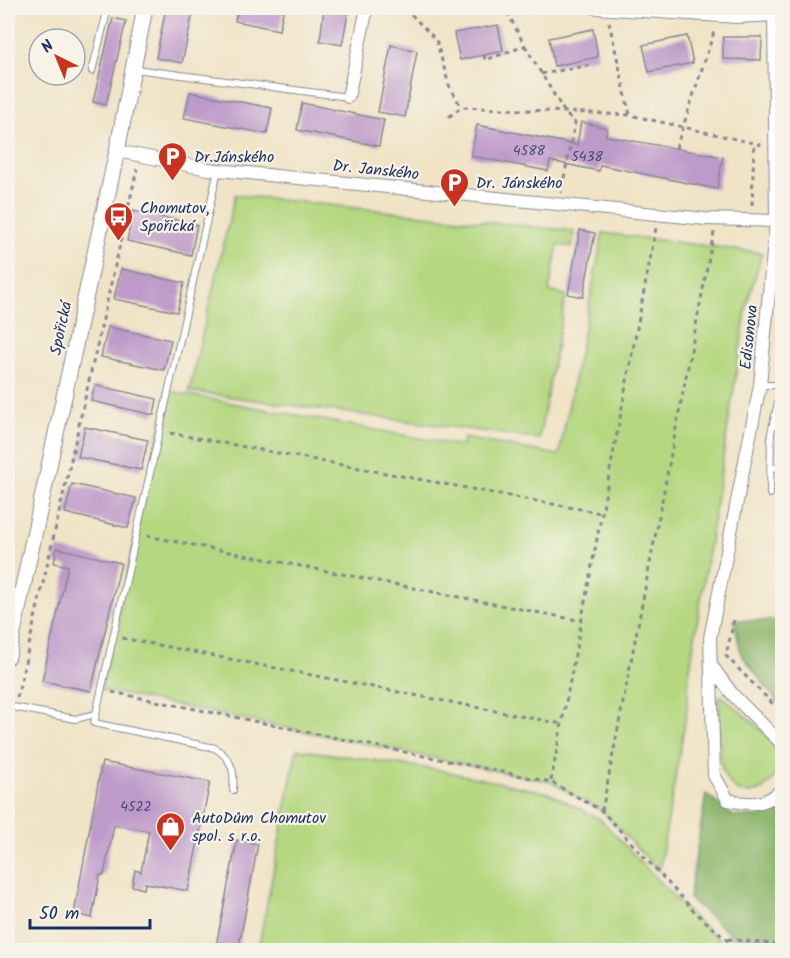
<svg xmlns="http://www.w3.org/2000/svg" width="790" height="958" viewBox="0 0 790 958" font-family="Kalam,sans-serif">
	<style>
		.green { fill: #b4d77f; stroke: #68836e; stroke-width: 1.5 }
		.forest { fill: #8fb86e; stroke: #557466; stroke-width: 1.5 }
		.building { fill: #bd9ac9 }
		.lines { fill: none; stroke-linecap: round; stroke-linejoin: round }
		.service-casing { stroke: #868992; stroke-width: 8 }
		.minor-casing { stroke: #868992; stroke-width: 14 }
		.tertiary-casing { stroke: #868992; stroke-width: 17 }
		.path { stroke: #868992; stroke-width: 3; stroke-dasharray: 4.5 4.5; stroke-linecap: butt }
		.service { stroke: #fff; stroke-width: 6 }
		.minor { stroke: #fff; stroke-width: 12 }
		.tertiary { stroke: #fff; stroke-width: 15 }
		.labels { text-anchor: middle; stroke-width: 4.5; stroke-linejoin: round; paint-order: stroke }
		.number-label { font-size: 14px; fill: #444a79 }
		.poi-label { font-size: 16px; fill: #1b2f5e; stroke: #f7f3e8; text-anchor: start }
		.street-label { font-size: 16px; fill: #1b2f5e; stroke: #f7f3e8 }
	</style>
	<rect width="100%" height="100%" fill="#f7f3e8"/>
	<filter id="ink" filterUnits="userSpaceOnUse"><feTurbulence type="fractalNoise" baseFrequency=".0167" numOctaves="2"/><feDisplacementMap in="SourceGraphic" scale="12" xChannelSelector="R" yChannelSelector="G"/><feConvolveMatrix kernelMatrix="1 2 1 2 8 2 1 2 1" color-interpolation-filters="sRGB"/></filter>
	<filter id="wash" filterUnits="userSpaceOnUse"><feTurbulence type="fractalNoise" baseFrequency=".008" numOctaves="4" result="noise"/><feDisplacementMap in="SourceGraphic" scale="24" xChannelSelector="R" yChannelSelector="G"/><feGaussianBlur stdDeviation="1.35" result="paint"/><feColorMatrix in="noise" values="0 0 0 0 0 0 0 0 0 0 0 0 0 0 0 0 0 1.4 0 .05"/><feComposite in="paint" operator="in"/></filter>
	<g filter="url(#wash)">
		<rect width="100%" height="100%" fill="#f0e3c6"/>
		<path class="green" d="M235 195 574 231 572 247 558 245 549 291 566 295 539 439 189 391Z
			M603 233 762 253 747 304 689 675 687 710 659 871 602 811 551 782 101 690 168 391 462 446 464 438 559 455Z
			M722 696C740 712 763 728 776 748 790 782 743 813 725 776 716 757 720 718 719 697Z
			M297 749 439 770 549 793 600 819 688 912 731 950H258Z"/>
		<path class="forest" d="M734 620 782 621V708L741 654Z
			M706 794 733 816 761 817 782 805V950H748L689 898Z"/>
		<g id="blocks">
			<path class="building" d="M166 8H194L182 63 156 58Z
				M238 8H284L279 30 235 21Z
				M324 8H349L342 45 320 41Z
				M113 18 126 21 106 105 93 102Z
				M498 25 503 51 460 60 454 33Z
				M593 29 598 57 554 66 549 38Z
				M687 36 693 63 649 72 643 45Z
				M723 37H762L761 60 723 59Z
				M391 45 417 51 405 117 378 112Z
				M190 92 272 108 267 134 184 118Z
				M302 103 384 120 379 146 297 130Z
				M581 122 607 128 606 136 723 157 717 189 600 165 599 171 550 161 548 171 471 156 477 125 577 145Z
				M133 211 197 225 191 255 127 241Z
				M580 230 595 233 583 297 568 294Z
				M121 269 184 283 177 312 114 299Z
				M108 327 171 340 164 370 101 357Z
				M95 385 157 399 154 415 91 401Z
				M85 427 148 440 141 470 78 457Z
				M72 484 136 498 128 528 65 513Z
				M57 548 121 563 91 691 42 681 68 566 54 563Z
				M102 762 210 782 188 891 145 883 144 889 132 886 135 870 141 872 149 831 114 825 104 875H100L92 918 74 914Z
				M237 840 258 844 238 951H215Z"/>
		</g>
	</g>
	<g filter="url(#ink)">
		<use href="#blocks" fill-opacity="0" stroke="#868992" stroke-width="1.5"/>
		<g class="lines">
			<defs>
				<path id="service" d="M135 69 348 97
					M92 71 108 8
					M760 385H782
					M770 468 782 467
					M770 494 771 433 782 385
					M8 706 75 719 96 714 218 170
					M96 714 94 723 215 748C232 759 235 771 233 790"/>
				<path id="minor" d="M596 8 737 17 774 15
					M774 8 776 221 760 385 710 638 714 775 728 800C750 805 766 806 782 789
					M348 97 367 8
					M117 151 208 169 706 219 776 221
					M711 665 733 695 782 744"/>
				<path id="tertiary" d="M8 656 117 151 145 8"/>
			</defs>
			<use href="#service" class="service-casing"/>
			<use href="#minor" class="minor-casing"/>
			<use href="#tertiary" class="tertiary-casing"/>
			<path class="path" d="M405 8 436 40 449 85 461 107
				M609 22 630 115
				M525 46 565 113 575 123 561 193
				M484 55 485 60 525 46 505 8
				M541 74 591 65
				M449 117 461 107 630 115 762 145
				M676 148 715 29
				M752 205 754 143
				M170 433 601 513
				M147 536 582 621
				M734 620 726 656 773 704 782 706
				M122 638 562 724
				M112 692 551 782 602 811 695 912 738 950
				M17 698 137 169
				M551 781 656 228
				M602 811 714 232
				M728 939 782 945"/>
			<use href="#service" class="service"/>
			<use href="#minor" class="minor"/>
			<use href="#tertiary" class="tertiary"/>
		</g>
	</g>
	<defs>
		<symbol id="parking-pin" viewBox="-11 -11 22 30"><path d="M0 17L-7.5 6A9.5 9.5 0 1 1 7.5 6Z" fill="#c8321e" stroke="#f7f3e8"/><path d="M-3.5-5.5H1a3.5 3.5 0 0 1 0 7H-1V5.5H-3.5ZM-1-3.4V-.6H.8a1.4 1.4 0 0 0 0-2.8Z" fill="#fff"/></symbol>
		<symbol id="bus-pin" viewBox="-11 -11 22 30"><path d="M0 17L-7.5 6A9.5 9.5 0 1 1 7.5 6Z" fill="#c8321e" stroke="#f7f3e8"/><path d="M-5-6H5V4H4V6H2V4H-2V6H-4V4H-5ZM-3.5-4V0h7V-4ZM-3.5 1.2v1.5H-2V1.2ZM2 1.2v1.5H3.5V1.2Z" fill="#fff"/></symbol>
		<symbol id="shop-pin" viewBox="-11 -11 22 30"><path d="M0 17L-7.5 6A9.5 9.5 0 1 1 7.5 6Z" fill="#c8321e" stroke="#f7f3e8"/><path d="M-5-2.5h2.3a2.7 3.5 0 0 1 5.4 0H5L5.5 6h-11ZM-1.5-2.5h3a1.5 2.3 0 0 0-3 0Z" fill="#fff"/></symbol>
	</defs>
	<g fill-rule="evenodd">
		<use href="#parking-pin" x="156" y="140" width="33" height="45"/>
		<use href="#parking-pin" x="438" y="166" width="33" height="45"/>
		<use href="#bus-pin" x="102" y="200" width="33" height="45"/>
		<use href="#shop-pin" x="154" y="810" width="33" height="45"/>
	</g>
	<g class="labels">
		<g class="number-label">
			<text x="529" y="155">4588</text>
			<text x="587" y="161">5438</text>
			<text x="136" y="811">4522</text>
		</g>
		<g class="poi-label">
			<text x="194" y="162">Dr.Jánského</text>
			<text x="476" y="188">Dr. Jánského</text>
			<text x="140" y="213">Chomutov,<tspan x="140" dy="18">Spořická</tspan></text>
			<text x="192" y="823">AutoDům Chomutov<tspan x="192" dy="18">spol. s r.o.</tspan></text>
		</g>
		<g class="street-label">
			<text transform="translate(376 169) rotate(6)" y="6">Dr. Janského</text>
			<text transform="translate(60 328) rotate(-78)" y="6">Spořická</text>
			<text transform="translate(748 337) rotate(-84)" y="6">Edisonova</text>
		</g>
	</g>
	<rect width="790" height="958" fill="none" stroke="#f7f3e8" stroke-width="30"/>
	<g transform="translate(57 57) rotate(317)"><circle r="28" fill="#f7f3e8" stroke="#9fa5b1" stroke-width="1.5"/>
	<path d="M0-4.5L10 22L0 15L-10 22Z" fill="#c8321e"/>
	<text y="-9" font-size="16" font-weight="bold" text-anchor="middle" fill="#1b2f5e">N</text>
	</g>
	<path d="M30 919v9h120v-9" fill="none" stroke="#1b2f5e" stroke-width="3"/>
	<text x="39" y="919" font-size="18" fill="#1b2f5e" stroke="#f7f3e8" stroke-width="4.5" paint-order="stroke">50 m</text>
</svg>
